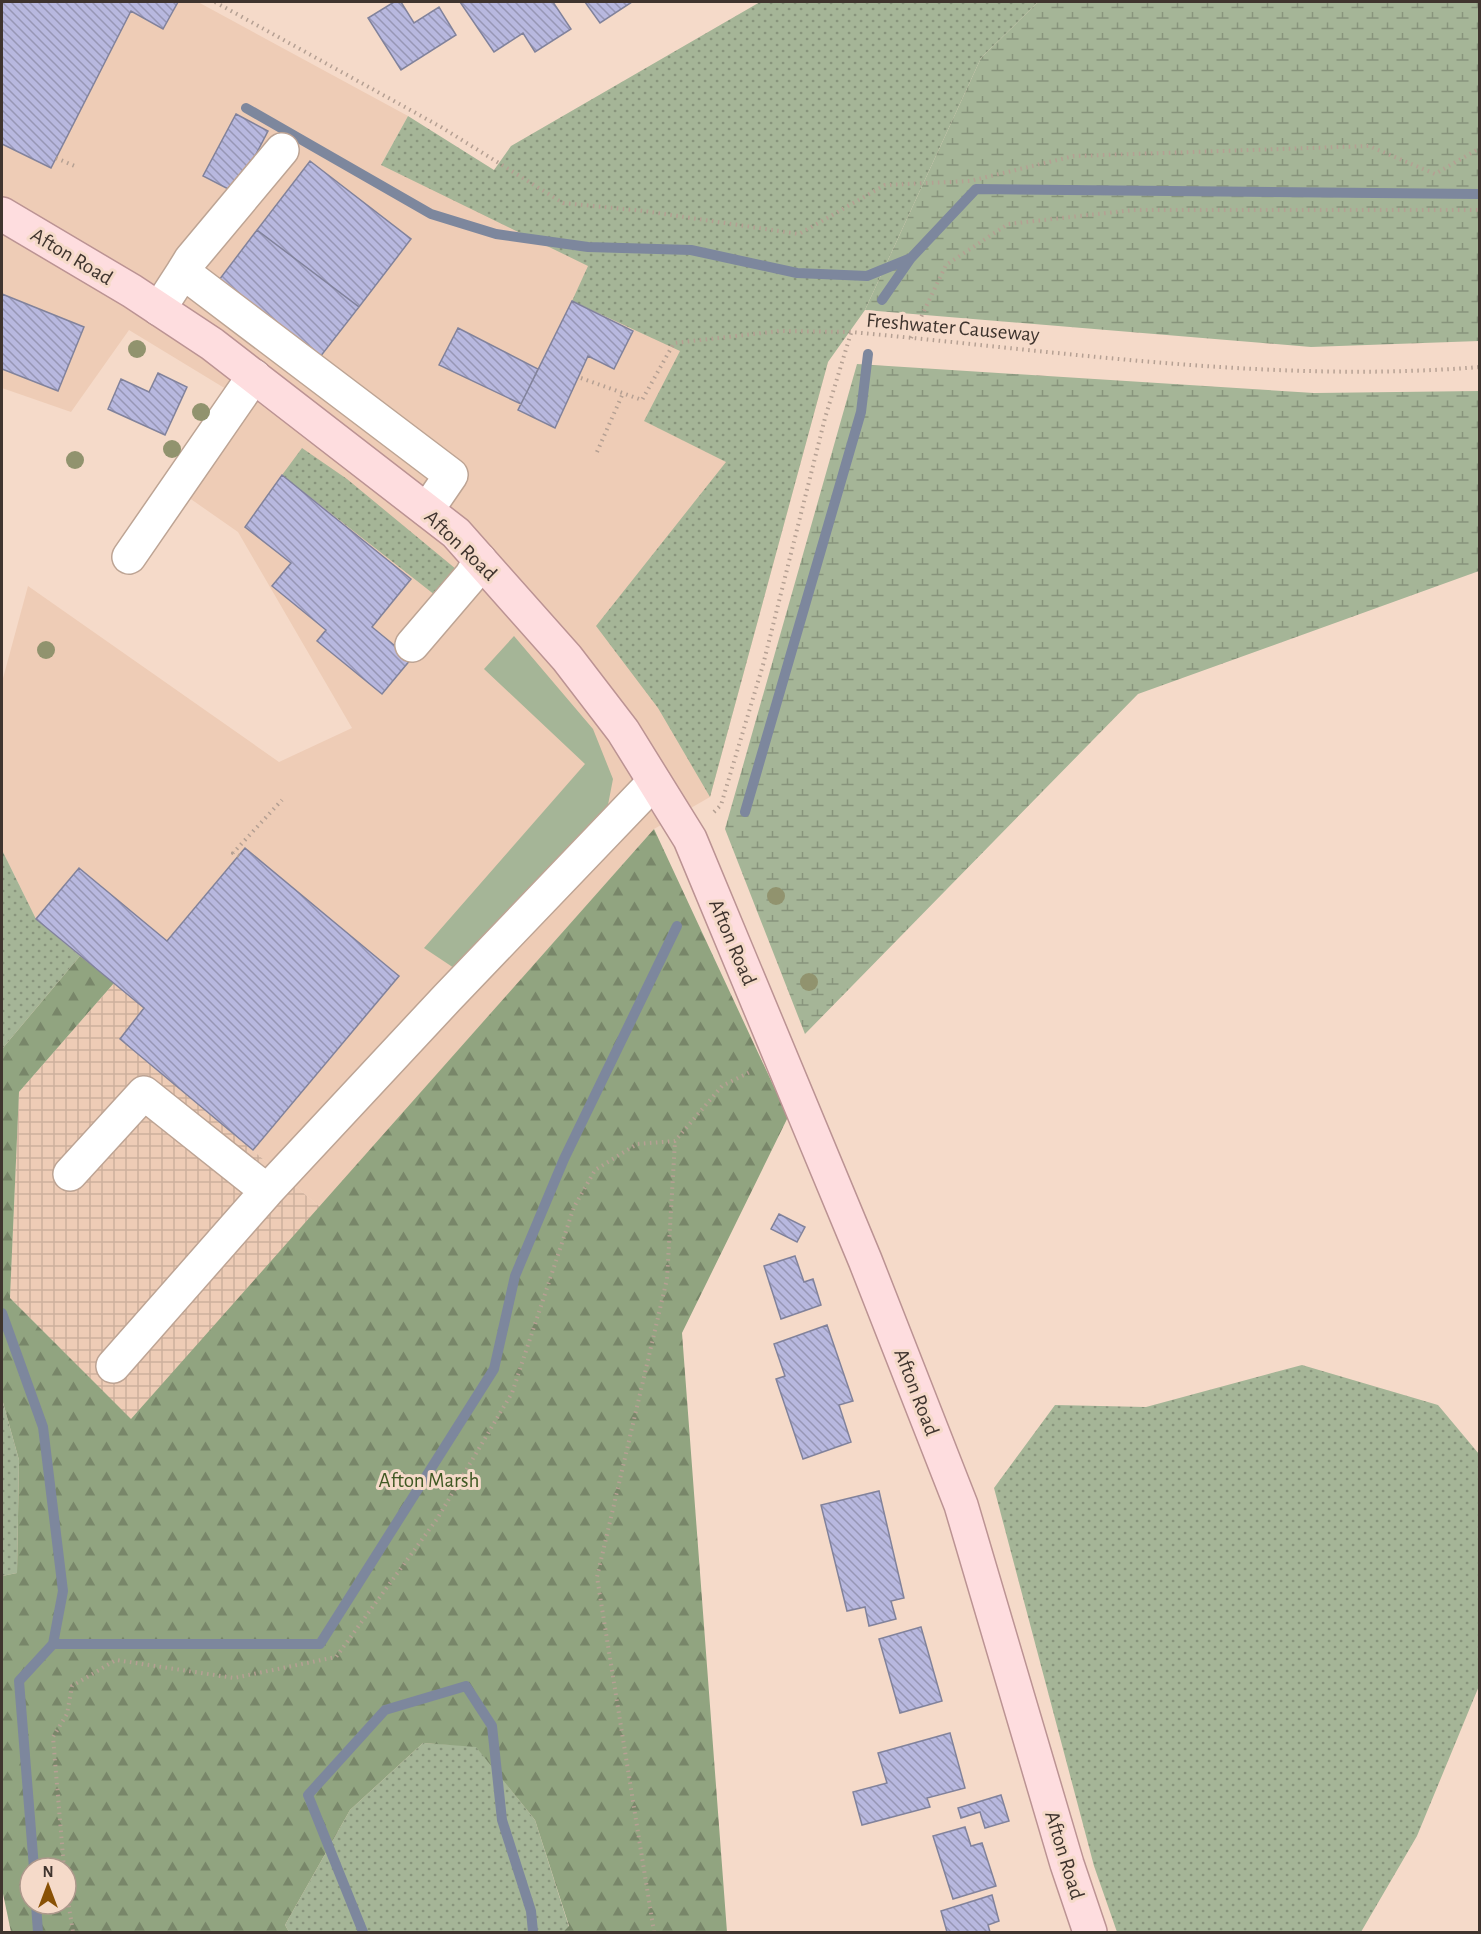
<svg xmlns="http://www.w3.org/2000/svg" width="1481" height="1934" viewBox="0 0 1481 1934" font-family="'Alegreya Sans',sans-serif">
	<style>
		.built { fill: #eeccb6 }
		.industrial { fill: url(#industrial-grid) }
		.grass { fill: url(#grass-dots) }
		.forest { fill: url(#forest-firs); fill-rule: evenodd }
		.wetland { fill: url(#wetland-marsh) }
		.garden { fill: #a5b597 }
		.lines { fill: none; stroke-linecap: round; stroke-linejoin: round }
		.stream { stroke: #7d879d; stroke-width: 10 }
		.building { fill: url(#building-back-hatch); stroke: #81829b; stroke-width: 1.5 }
		.minor-casing { stroke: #bda494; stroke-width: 36 }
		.major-casing { stroke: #bb9393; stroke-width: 36 }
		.path { stroke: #b5a093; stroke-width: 4; stroke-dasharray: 1.5 4.5; stroke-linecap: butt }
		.minor { stroke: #fff; stroke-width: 33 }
		.major { stroke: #fedddf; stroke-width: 33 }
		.tree { fill: #91936e }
		.labels { text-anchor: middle; stroke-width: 6; stroke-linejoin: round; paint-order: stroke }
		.street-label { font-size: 21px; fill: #3f342e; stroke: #f5dac9 }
		.park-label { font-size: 21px; fill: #405924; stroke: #f5dac9 }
	</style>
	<defs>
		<pattern id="industrial-grid" width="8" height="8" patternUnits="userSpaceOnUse" patternTransform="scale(1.5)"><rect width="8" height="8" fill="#eeccb6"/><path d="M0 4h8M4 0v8" fill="none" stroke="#cdb09d"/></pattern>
		<pattern id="grass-dots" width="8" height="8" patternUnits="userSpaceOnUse" patternTransform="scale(1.5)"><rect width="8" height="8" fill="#a5b597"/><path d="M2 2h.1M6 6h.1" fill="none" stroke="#88947c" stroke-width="1.8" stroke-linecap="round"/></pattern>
		<pattern id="forest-firs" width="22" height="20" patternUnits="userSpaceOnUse" patternTransform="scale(1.5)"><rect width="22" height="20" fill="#91a480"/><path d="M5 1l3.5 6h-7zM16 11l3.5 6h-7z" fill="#788669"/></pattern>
		<pattern id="wetland-marsh" width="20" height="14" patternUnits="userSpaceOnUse" patternTransform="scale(1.5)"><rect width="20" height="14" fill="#a5b597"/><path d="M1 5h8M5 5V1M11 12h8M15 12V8" fill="none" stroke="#88947c"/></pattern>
		<pattern id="building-back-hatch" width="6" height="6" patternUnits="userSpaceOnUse" patternTransform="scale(1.5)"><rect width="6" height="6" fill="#b8b8df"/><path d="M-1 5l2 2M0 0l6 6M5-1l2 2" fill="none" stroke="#9796b5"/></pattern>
	</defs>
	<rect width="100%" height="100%" fill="#f5dac9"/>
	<path class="built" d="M2 2H198L408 116 381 165 828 362 710 797 654 829 320 1207 120 1039 144 1009 36 919 2 850V682L28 586 279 762 352 728 238 532 185 495 231 392 129 330 71 412 2 388Z"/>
	<path class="industrial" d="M114 983 144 1008 120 1039 320 1207 131 1420 10 1298 19 1092Z"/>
	<path class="grass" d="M760 2H1038L981 58 865 310 828 362 710 797 658 708 596 626 726 462 644 421 680 351 572 301 588 266 381 165 408 116 494 170 511 146Z
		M302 448 347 479 462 574 440 599 282 475Z
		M2 850 36 919 80 956 2 1049Z
		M1302 1365 1438 1405 1479 1454V1686L1417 1836 1361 1932H1117L1094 1866 994 1488 1055 1405 1146 1407Z
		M2 1399 19 1460 17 1573 2 1576Z
		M423 1743 476 1746 535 1820 569 1927 563 1932H289L285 1925 350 1810Z"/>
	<path class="forest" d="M654 829 788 1117 682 1333 727 1932H563L569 1926 535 1820 476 1747 423 1743 350 1810 285 1925 289 1932H11L2 1889V1576L17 1573 19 1460 2 1399V1049L80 956 114 983 19 1092 10 1298 131 1419ZM30 1868H66V1904H30Z"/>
	<path class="wetland" d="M1038 2H1479V341L1311 347 865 310 981 58Z
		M857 364 1314 393 1479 391V571L1138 694 805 1034 725 829Z"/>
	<path class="garden" d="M514 636 593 729 613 779 607 810 457 970 424 948 585 764 484 669Z"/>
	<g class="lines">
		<path class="stream" d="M246 108 431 214 496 234 588 247 691 250 797 273 867 276 911 258
			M882 300 911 258 976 189 1480 194
			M745 812 861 412 868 354
			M2 1313 43 1427 63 1591 53 1644
			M34 1868 19 1681 53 1644H320L494 1369 515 1276 564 1159 677 926
			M36 1904 38 1932
			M363 1932 308 1795 385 1710 466 1686 492 1726 502 1820 531 1911 533 1932"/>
	</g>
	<path class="building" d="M2 2H178L163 29 131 11 51 168 2 144Z
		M394 2H401L414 23 439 7 456 35 401 70 368 18Z
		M460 2H553L571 29 535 52 523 33 494 52Z
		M585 2H632L600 23Z
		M236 114 268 131 236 193 203 176Z
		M310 161 411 239 359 307 257 230Z
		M257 230 359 307 320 357 219 280Z
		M2 294 84 327 58 391 2 369Z
		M572 301 633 331 614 369 588 356 555 428 518 410Z
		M458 328 538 369 521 404 439 365Z
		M158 373 187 387 165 435 108 409 121 379 149 392Z
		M282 475 411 579 372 627 411 659 382 694 317 641 326 630 272 586 291 563 245 527Z
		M245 848 399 976 253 1150 120 1039 144 1008 36 919 79 868 167 941Z
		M779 1214 805 1227 797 1242 771 1229Z
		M795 1256 804 1282 813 1279 821 1305 781 1319 764 1266Z
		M827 1325 853 1401 839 1405 851 1442 803 1459 776 1379 785 1376 774 1344Z
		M879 1491 904 1598 891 1601 896 1619 869 1626 865 1607 847 1611 821 1505Z
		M921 1627 942 1701 900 1713 879 1639Z
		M950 1733 965 1788 927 1798 930 1807 862 1825 853 1792 887 1783 878 1753Z
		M1001 1795 1009 1821 985 1828 980 1812 961 1818 958 1808Z
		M965 1827 971 1846 982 1843 996 1886 953 1899 933 1836Z
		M992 1895 999 1921 988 1925 990 1932H947L941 1911Z"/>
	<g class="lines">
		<defs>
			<path id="minor" d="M183 272 191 259 282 150
				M159 309 183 272 451 475 427 510
				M129 557 254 376
				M412 645 471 576 480 560
				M70 1174 144 1093 267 1191 447 998 654 782
				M113 1366 267 1191"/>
			<path id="major" d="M2 214 132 291 212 344 456 533 567 658 623 731 690 839 865 1260 961 1505 1067 1864 1090 1932"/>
		</defs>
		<use href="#minor" class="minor-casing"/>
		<use href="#major" class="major-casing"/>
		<path class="path" d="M215 2 441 127 563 203 644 211 799 234 885 185 970 181 1074 156 1369 146 1435 174 1480 148
			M56 158 77 167
			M911 338 946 265 1008 224 1133 210H1480
			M581 378 642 400 674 343 780 331 851 332C1059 351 1270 384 1480 367
			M597 452 623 393
			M714 812 721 805 763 665 825 418 851 333
			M239 856 233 853 282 800
			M64 1868 53 1737 67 1714 72 1686 116 1660 234 1678 336 1657 437 1519 512 1393 574 1207 595 1170 637 1144 675 1141 722 1086 750 1072
			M66 1888 73 1932
			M654 1932 597 1577 667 1279 675 1141"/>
		<use href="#minor" class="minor"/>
		<use href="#major" class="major"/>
	</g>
	<g class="tree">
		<circle cx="137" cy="349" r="9"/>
		<circle cx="201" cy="412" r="9"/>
		<circle cx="172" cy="449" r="9"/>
		<circle cx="75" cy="460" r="9"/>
		<circle cx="46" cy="650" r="9"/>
		<circle cx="776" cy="896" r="9"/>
		<circle cx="809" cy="982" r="9"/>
	</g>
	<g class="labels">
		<g class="street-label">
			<text transform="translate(72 256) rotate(31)" y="7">Afton Road</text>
			<text transform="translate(953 327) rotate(5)" y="7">Freshwater Causeway</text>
			<text transform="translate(461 545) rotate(44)" y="7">Afton Road</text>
			<text transform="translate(733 942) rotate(67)" y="7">Afton Road</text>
			<text transform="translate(917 1392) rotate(69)" y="7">Afton Road</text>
			<text transform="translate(1065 1855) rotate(73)" y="7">Afton Road</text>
		</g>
		<g class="park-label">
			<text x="429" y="1487">Afton Marsh</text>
		</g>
	</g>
	<rect width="1481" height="1934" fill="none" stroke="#3f342e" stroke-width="6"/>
	<g transform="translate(48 1886)"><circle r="28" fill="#f5dac9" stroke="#ac988b" stroke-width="1.5"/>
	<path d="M0-4.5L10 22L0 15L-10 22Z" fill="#895105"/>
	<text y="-9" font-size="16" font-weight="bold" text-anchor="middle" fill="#3f342e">N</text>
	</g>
</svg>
